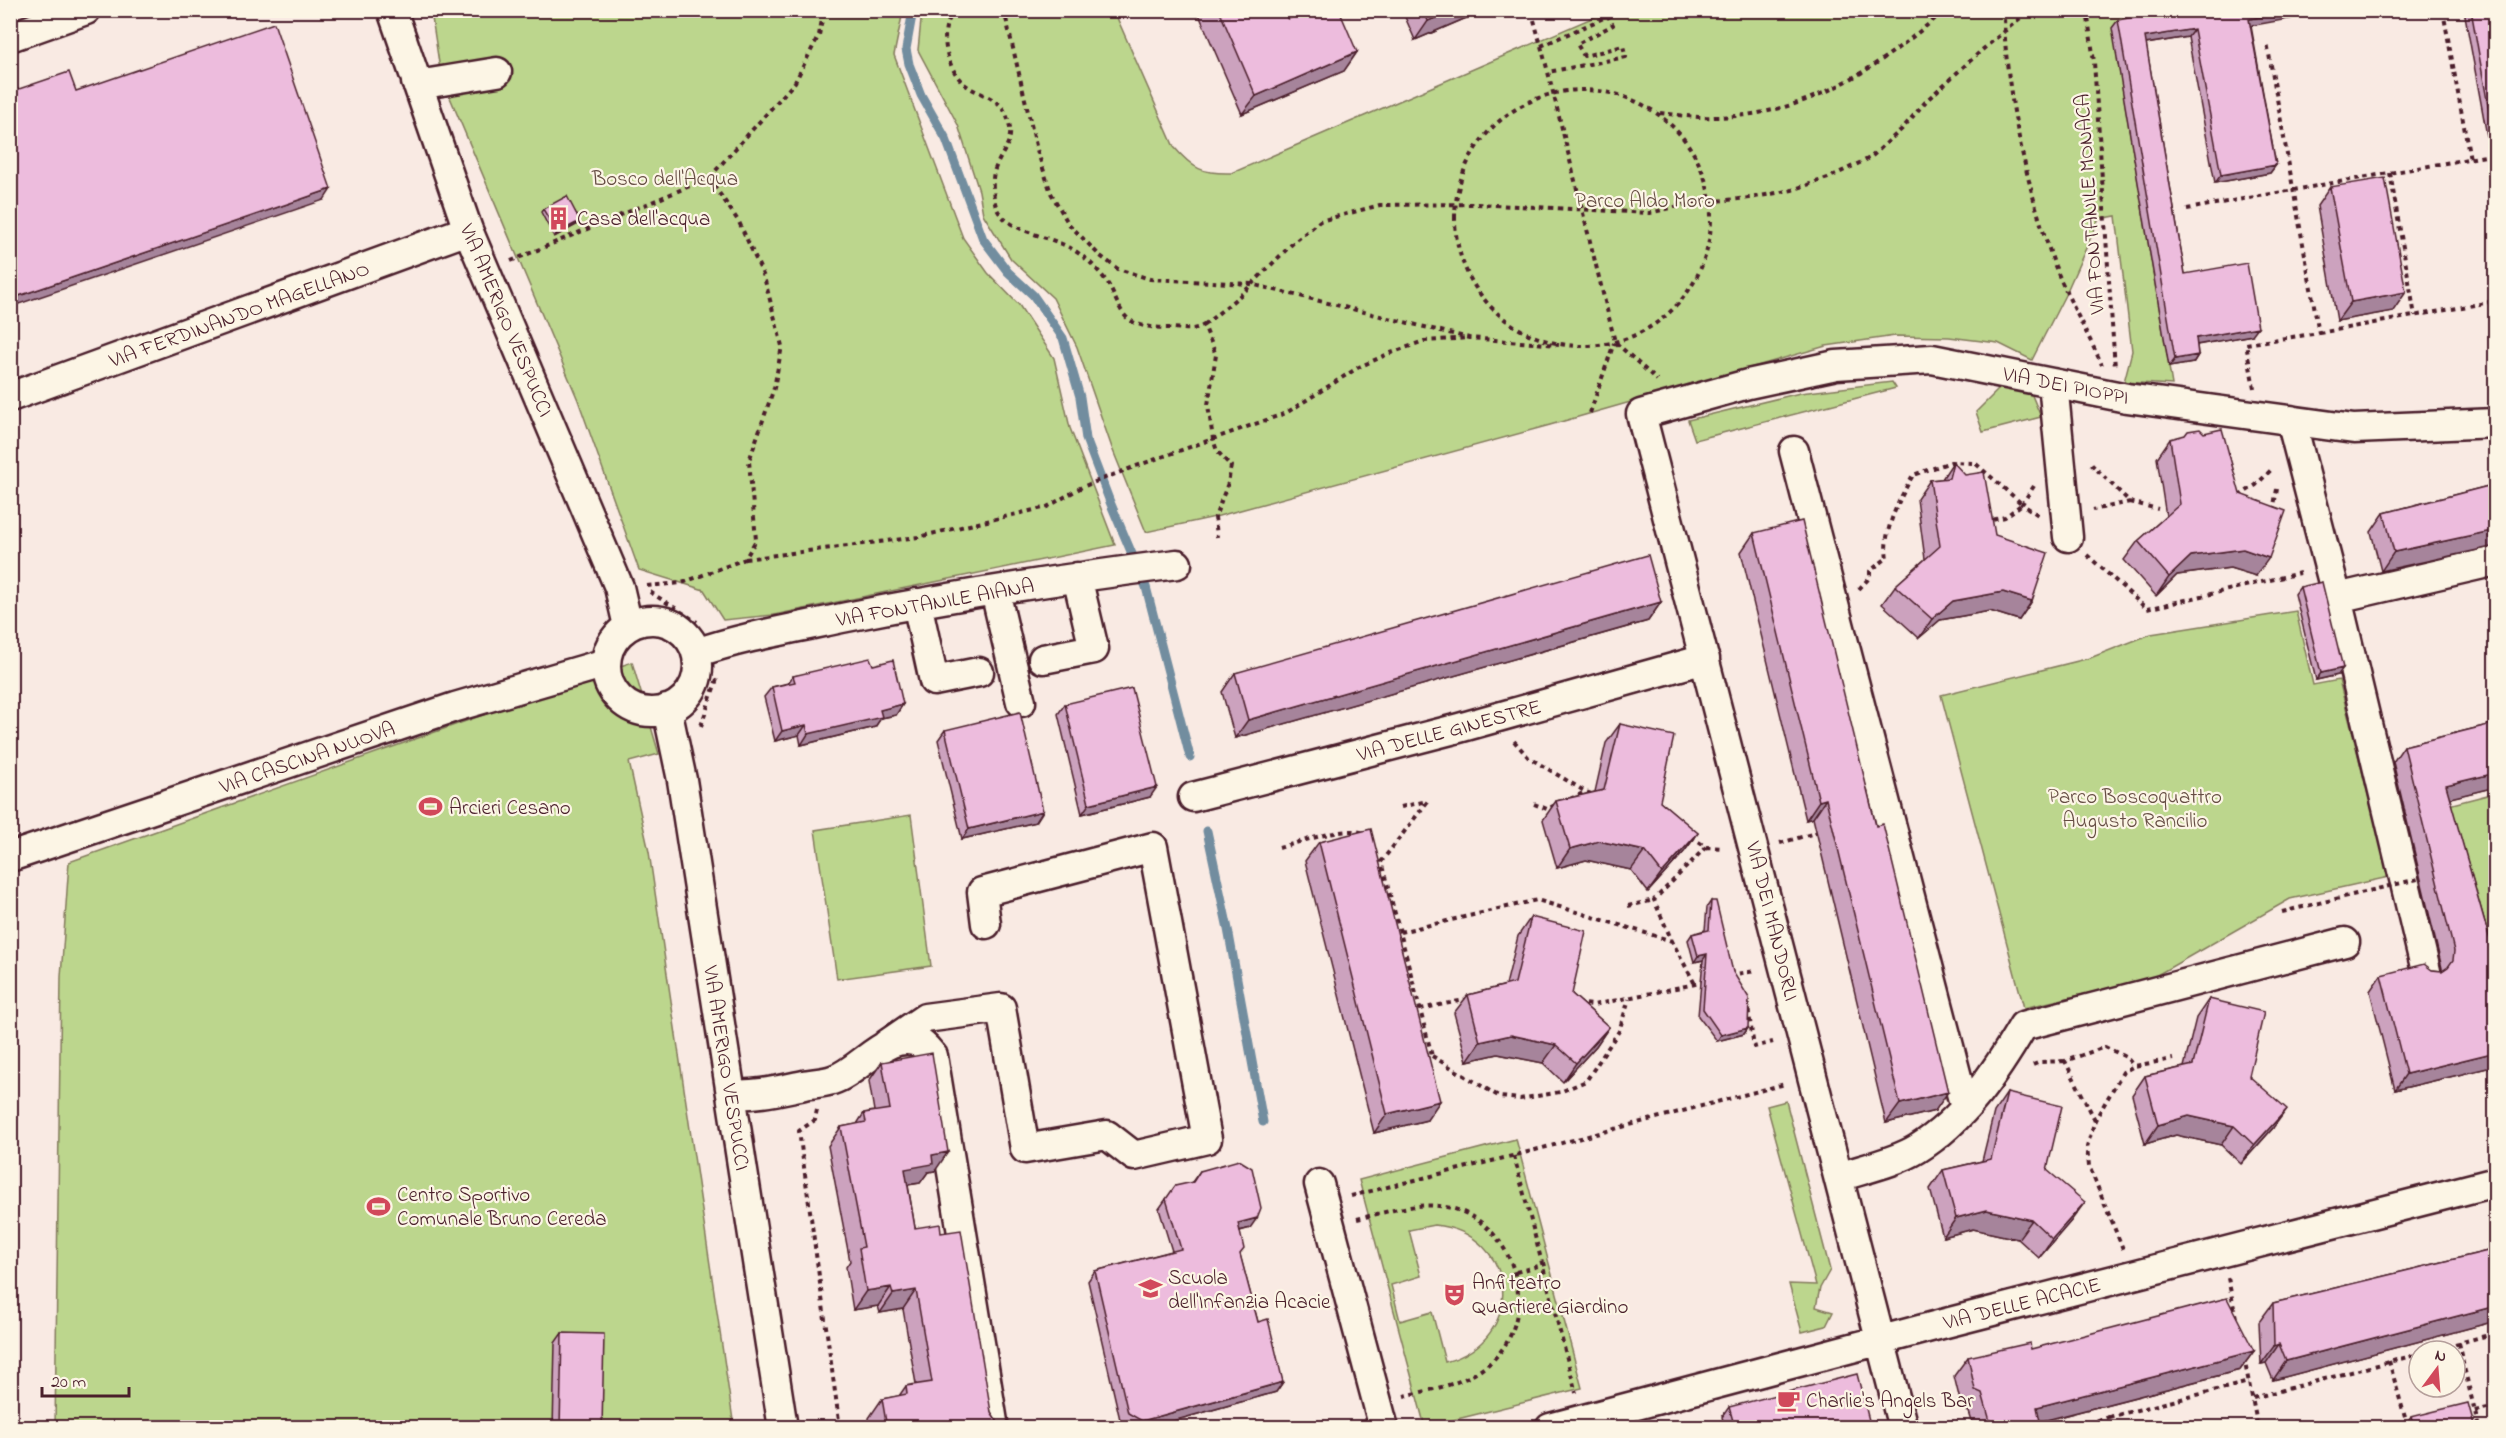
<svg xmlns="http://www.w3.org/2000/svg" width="2506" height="1438" viewBox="0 0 2506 1438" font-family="'Indie Flower',sans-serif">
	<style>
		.green { fill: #bcd68d; stroke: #837a5c; stroke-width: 1.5; fill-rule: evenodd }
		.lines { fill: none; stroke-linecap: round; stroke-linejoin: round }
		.stream { stroke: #728d9f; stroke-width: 9 }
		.minor-casing { stroke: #4a1f2b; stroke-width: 33 }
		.path { stroke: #4a1f2b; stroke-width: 4; stroke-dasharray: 4.5 4.5; stroke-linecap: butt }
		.minor { stroke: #fcf5e5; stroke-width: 28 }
		.path-bridge { stroke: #4a1f2b; stroke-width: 4; stroke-dasharray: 4.5 4.5; stroke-linecap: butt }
		.wall { fill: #cca2be; stroke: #4a1f2b; stroke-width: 1.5 }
		.shaded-wall { fill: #a6849b; stroke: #4a1f2b; stroke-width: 1.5 }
		.building { fill: #edbcdd; stroke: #4a1f2b; stroke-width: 1.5 }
		.labels { text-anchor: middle; stroke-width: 4.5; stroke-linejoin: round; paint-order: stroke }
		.park-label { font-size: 21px; fill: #664d44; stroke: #fcf5e5 }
		.street-label { font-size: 21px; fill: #4a1f2b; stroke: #fcf5e5 }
		.poi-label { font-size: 21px; fill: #4a1f2b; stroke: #fcf5e5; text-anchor: start }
	</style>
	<rect width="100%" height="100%" fill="#f9eae3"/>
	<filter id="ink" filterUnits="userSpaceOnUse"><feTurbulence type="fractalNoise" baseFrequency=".0167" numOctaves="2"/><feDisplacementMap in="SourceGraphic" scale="12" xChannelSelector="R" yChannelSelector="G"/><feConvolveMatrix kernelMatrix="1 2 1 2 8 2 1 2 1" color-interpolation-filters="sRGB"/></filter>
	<g filter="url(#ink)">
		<path class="green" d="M431 11H903L894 55 963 238 988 273 1019 305 1054 358 1070 428 1115 545 774 615 723 620 704 590 639 570 578 400 441 76Z
			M922 11H1114L1174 147C1193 169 1202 174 1232 173L1608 11H2210L2116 50 2172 385 2124 382 2132 351 2116 216 2099 219 2067 291 2032 360 1998 343 1949 337 1895 336 1826 346 1550 425 1215 517 1146 532 1112 448 1077 347 1053 298 1011 259 983 214 979 191 958 125 918 50Z
			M1892 382 1896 388 1695 440 1688 420 1800 393Z
			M2001 387 2031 393 2041 417 1983 432 1976 412Z
			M2296 611 2313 685 2339 680 2389 877 2290 899 2150 979 2024 1008 1941 695 2090 658 2151 634Z
			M632 662 659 754 629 762 649 852 734 1427 55 1428 61 977 69 862Z
			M2495 793V960L2441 807Z
			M911 815 931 966 837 979 815 830Z
			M1786 1101 1830 1270 1820 1288 1816 1307 1833 1312 1826 1326 1802 1332 1789 1284 1816 1285 1767 1106Z
			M1516 1139 1582 1388 1425 1427 1359 1180ZM1434 1225C1519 1233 1528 1340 1445 1362L1432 1312 1400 1321 1391 1285 1421 1276 1409 1230Z"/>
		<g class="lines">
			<path class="stream" d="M913 10 906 49 909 64 921 95 946 139 983 239 1008 272 1033 295 1063 338 1080 397 1086 439 1110 502 1146 587 1190 757
				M1207 831 1228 929 1263 1122"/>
			<defs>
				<path id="minor" d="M392 10 468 230 619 587 628 626
					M10 37 86 10
					M416 82 430 83 497 72
					M2053 383 2068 537
					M10 397 468 230
					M2291 420 2337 598
					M1794 451 1965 1108
					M995 591 1021 702
					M917 603 934 681 979 672
					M606 666a46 46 0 1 1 92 0a46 46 0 1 1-92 0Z
					M696 653C745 636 797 628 847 617 956 595 1066 578 1177 564
					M1043 659 1094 649 1077 577
					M667 709 682 780 783 1428
					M1193 797 1459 728 1705 659
					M10 857 455 707 606 663
					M2426 971 2337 598 2496 561
					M887 1044 925 1018 1001 1008 1025 1149 1107 1135 1134 1156 1207 1139 1153 847 982 892 986 924
					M731 1094C756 1096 779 1090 804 1085 814 1083 826 1083 835 1079 861 1070 889 1028 920 1043 925 1046 929 1052 933 1056L994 1428
					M1839 1177C1863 1169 1896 1162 1917 1149 1964 1120 1996 1072 2023 1026L2345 942
					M1319 1184 1384 1428
					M1550 1428 1942 1324 2496 1182
					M1903 1428 1641 414 1748 384 1836 365 1932 359 2127 398 2354 429 2496 423"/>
			</defs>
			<use href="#minor" class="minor-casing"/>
			<path class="path" d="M954 10C952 15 947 22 946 27 942 47 951 77 970 88 982 95 1000 99 1006 114 1017 141 1004 146 995 169 991 179 993 199 997 209 1008 232 1051 236 1072 249 1086 257 1100 271 1108 284 1115 295 1120 316 1133 322 1145 328 1160 328 1173 328 1185 329 1194 331 1204 325L1216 355 1208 405 1213 439 1217 451 1231 466 1228 483 1215 517 1217 537
				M1004 10 1037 150 1051 193 1068 223 1099 255 1118 269 1150 279 1251 284 1469 338 1559 345
				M2004 10C2004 88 2028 192 2055 266 2068 299 2087 332 2102 365
				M2087 10 2094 62 2115 368
				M2443 11 2470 159
				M1284 18 1287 10
				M1534 20 1541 46 1608 16 1613 25 1577 44 1584 56 1623 46 1626 57 1548 72 1615 342 1657 380
				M1541 46 1548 72
				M1455 218a128 128 0 1 1 256 0a128 128 0 1 1-256 0Z
				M1660 113C1678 115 1697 118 1715 117 1804 116 1872 72 1937 17L1940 10
				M2390 173 2415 316
				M2187 209 2496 154
				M511 261 709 178 795 82 819 35 824 10
				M1204 325 1243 293 1292 244 1320 221 1380 205 1477 204 1650 213 1691 203 1750 198 1792 190 1828 178 1870 158 1902 129 1927 100 1982 50 2030 10
				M2319 333 2496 301
				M2254 388 2246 344 2319 333 2267 43
				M1590 413 1614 343
				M2091 464 2130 502 2093 510
				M2034 486 2022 504 2038 515
				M2239 496 2256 485 2273 468
				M2130 502 2158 509
				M2273 511 2277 489
				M2087 555 2147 609 2300 573
				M745 559 918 537 1047 507 1082 487 1131 468 1286 413 1359 367 1388 354 1424 341 1469 338
				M647 586 682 583 745 559 756 540 749 461 774 388 782 346 764 277 739 222 709 178
				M1859 589 1870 577V571L1887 558C1882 531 1900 498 1913 475L1951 462 1975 463 2022 504 2005 517 1992 520
				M650 592 697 622
				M701 726 718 676
				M1514 741 1528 757 1586 792 1594 795
				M1570 799 1585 792
				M1534 804 1547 809 1557 804
				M1401 807 1427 801
				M1691 837 1706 847 1654 900 1672 941 1695 984
				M1780 843 1819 832
				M1706 847 1723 848
				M1279 848C1298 843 1347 825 1363 833
				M1628 906 1654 900
				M1400 932 1381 862 1428 801
				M1730 975 1755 971
				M1747 1001 1754 1047 1773 1042
				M1577 1003 1593 1005 1705 982
				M1420 1009 1469 999
				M1432 1056 1500 1097 1520 1099 1560 1092 1586 1081 1619 1031 1629 999
				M1425 1058 1432 1056 1400 932 1537 900 1672 941
				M2033 1065 2040 1062 2065 1061
				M817 1110 815 1120 799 1131 840 1428
				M2095 1120 2065 1061 2105 1047 2126 1057 2134 1066
				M1514 1156 1576 1393
				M1351 1196 1520 1154 1785 1084
				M1357 1219C1383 1213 1412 1203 1439 1206 1511 1213 1545 1309 1493 1360 1470 1383 1434 1389 1404 1396
				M2123 1249 2089 1166 2087 1147 2095 1120 2123 1072 2134 1066 2173 1059
				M1516 1272 1549 1263
				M2228 1278 2236 1318
				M2458 1343 2479 1428
				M2429 1351 2496 1333
				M2244 1358 2258 1428
				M2389 1361 2408 1428
				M2253 1398 2419 1354
				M2466 1413 2496 1406
				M2109 1417 2249 1382
				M2071 1428 2109 1417 2112 1428"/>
			<use href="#minor" class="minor"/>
			<path class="path-bridge" d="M2282 912 2418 879"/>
		</g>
		<path class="wall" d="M1197 10H1284L1288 19 1357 52 1344 71 1242 114Z
			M1402 10H1485L1415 40Z
			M2464 10H2496V135L2487 136Z
			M2118 20 2251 26 2276 165 2270 173 2215 183 2188 37 2146 44 2185 274 2252 335 2197 345 2198 355 2193 363 2169 367 2112 28Z
			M2330 187 2393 311 2337 321 2317 206Z
			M543 209 578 224 554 237 541 212Z
			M2170 439 2256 576 2230 568 2177 575 2156 596 2124 560 2138 541 2166 516 2157 458Z
			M1953 462 2032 601 2019 620 1990 611 1940 620 1919 638 1882 604 1895 586 1925 559 1917 499 1930 480 1942 479Z
			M2496 484 2381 571 2371 532 2384 513Z
			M1754 533 1935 1111 1886 1123 1813 818 1806 820 1741 552Z
			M2300 587 2338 675 2316 680 2295 594Z
			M1661 602 1648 621 1235 738 1222 692 1235 673Z
			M873 665 903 704 896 715 881 718 875 727 801 745 799 735 775 741 764 697 772 687 788 683 793 676Z
			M1065 704 1150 797 1082 814 1058 714Z
			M2496 723V787L2449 798 2492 947 2496 946V1066L2395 1090 2370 991 2381 975 2432 970 2442 971V968L2393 762 2404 746Z
			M1620 724 1660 801 1698 833 1684 852 1648 892 1631 870 1586 860 1557 868 1543 820 1556 801 1595 792 1606 743Z
			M945 730 1036 822 962 839 938 740Z
			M1319 842 1427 1120 1374 1133 1305 861Z
			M1711 901 1733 972 1748 1028 1744 1034 1717 1041 1698 1016 1703 960 1694 962 1688 940 1692 934 1705 930 1707 907Z
			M1531 917 1572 994 1609 1027 1596 1046 1563 1082 1543 1063 1498 1054 1467 1061 1454 1013 1468 995 1506 985 1518 936Z
			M2209 999 2249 1076 2273 1128 2241 1164 2221 1145 2176 1135 2145 1144 2132 1095 2145 1076 2184 1067 2196 1018Z
			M882 1062 935 1171 928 1172 920 1183 908 1185 915 1228 941 1233 991 1412 999 1424 996 1428H870L869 1418 882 1399 899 1396 906 1386 916 1384 903 1309 880 1313 878 1306 853 1310 846 1267 850 1261 828 1146 841 1127 857 1124 864 1113 874 1111 869 1081Z
			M2007 1093 2047 1170 2071 1221 2039 1258 2018 1239 1973 1229 1943 1237 1930 1189 1943 1170 1982 1161 1994 1112Z
			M1200 1171 1250 1228 1240 1231V1255L1258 1322 1283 1382 1276 1392 1148 1428H1128L1121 1424 1088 1281 1095 1271 1172 1251 1159 1209 1166 1199 1192 1182Z
			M2496 1249V1321L2273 1380 2266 1363 2261 1364 2259 1322 2273 1303Z
			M562 1333 602 1428H553L555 1343Z
			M2031 1349 2254 1351 2240 1370 2039 1422 2035 1428H1974L1969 1412 1962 1409 1954 1376 1968 1357Z
			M1729 1407 1871 1428H1725L1722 1417Z
			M2411 1417 2475 1428H2404Z"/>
		<path class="shaded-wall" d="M1454 10H1485L1415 40 1428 21Z
			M2298 10H2338L2244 27 2249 19Z
			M2194 29 2188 37 2139 45 2145 37Z
			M1357 52 1344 71 1242 114 1256 96Z
			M2492 128H2496V135L2487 136Z
			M2276 165 2270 173 2215 183 2221 175Z
			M331 189 324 200 10 307V299Z
			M580 221 578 224 554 237 557 233Z
			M2406 292 2393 311 2337 321 2351 302Z
			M2258 327 2252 335 2190 346 2196 338Z
			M2198 355 2193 363 2169 367 2175 359Z
			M2496 530V546L2381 571 2394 552Z
			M2243 549 2269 558 2256 576 2230 568 2177 575 2156 596 2169 577 2191 556Z
			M2003 592 2032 601 2019 620 1990 611 1940 620 1919 638 1932 619 1953 601Z
			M1661 602 1648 621 1235 738 1248 720Z
			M2343 668 2338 675 2316 680 2321 673Z
			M903 704 896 715 881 718 875 727 801 745 808 734 880 710Z
			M806 725 799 735 775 741 782 731Z
			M2496 773V787L2434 802 2446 785Z
			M1157 787 1150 797 1082 814 1089 804Z
			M1826 799 1813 818 1806 820 1819 801Z
			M1043 811 1036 822 962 839 969 829Z
			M1698 833 1684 852 1648 892 1662 873Z
			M1599 841 1645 851 1631 870 1586 860 1557 868 1570 849Z
			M1707 954 1703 960 1694 962 1698 956Z
			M1609 1027 1596 1046 1563 1082 1576 1063Z
			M1748 1028 1744 1034 1717 1041 1721 1035Z
			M1511 1035 1556 1045 1543 1063 1498 1054 1467 1061 1480 1042Z
			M2496 1052V1066L2395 1090 2406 1074Z
			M1948 1092 1935 1111 1886 1123 1900 1104Z
			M1440 1101 1427 1120 1374 1133 1387 1114Z
			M2287 1109 2273 1128 2241 1164 2254 1145Z
			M2189 1116 2234 1126 2221 1145 2176 1135 2145 1144 2158 1125Z
			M948 1152 935 1171 928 1172 920 1183 892 1187 905 1169 932 1155Z
			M2085 1202 2071 1221 2039 1258 2052 1239Z
			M1987 1210 2032 1220 2018 1239 1973 1229 1943 1237 1956 1218Z
			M1257 1218 1250 1228 1231 1233 1238 1223Z
			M891 1287 878 1306 853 1310 866 1291Z
			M916 1290 903 1309 880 1313 893 1294Z
			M2496 1306V1321L2273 1380 2286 1361Z
			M2279 1344 2266 1363 2261 1364 2274 1346Z
			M2254 1351 2240 1370 2039 1422 2035 1428H2014L2037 1407Z
			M1283 1382 1276 1392 1148 1428H1137L1142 1421Z
			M999 1424 996 1428H979Z"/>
		<path class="building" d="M1219 10H1284L1288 19 1309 10H1339L1357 52 1256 96Z
			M1424 10H1454L1428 21Z
			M2170 10H2298L2249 19 2276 165 2221 175 2194 29 2145 37 2185 274 2247 263 2258 327 2196 338 2198 355 2175 359 2118 20Z
			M2471 10H2496V128H2492Z
			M274 23 331 189 10 299V113H12L10 108V92L69 72 76 91Z
			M2385 178 2406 292 2351 302 2330 187Z
			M567 196 580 221 557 233 543 209Z
			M2200 429 2204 433 2222 429 2240 494 2286 511 2269 558 2243 549 2191 556 2169 577 2138 541 2180 504 2170 439 2185 435 2188 431Z
			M1953 462 1965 475 1984 472 1995 535 2048 553 2032 601 2003 592 1953 601 1932 619 1895 586 1940 546 1930 480 1949 478Z
			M2496 484V530L2394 552 2384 513Z
			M1802 521 1876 826 1883 824 1948 1092 1900 1104 1826 799 1819 801 1754 533Z
			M1648 555 1661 602 1248 720 1235 673Z
			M2322 582 2343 668 2321 673 2300 587Z
			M870 658 873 665 893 660 903 704 880 710 882 717 808 734 806 725 782 731 772 687 795 682 793 676Z
			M1132 688 1157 787 1089 804 1065 704Z
			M1020 712 1043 811 969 829 945 730Z
			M2496 723V773L2446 785 2492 947 2496 946V1052L2406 1074 2381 975 2424 964 2432 970 2442 971 2448 967 2453 960 2454 951 2404 746Z
			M1620 724 1674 736 1660 801 1698 833 1662 873 1645 851 1599 841 1570 849 1556 801 1604 790Z
			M1371 829 1440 1101 1387 1114 1319 842Z
			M1711 901H1716L1733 972 1749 998 1748 1028 1721 1035 1703 1009 1707 954 1698 956 1692 934 1709 930Z
			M1531 917 1586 931 1572 994 1609 1027 1576 1063 1556 1045 1511 1035 1480 1042 1468 995 1515 983Z
			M2209 999 2264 1012 2249 1076 2287 1109 2254 1145 2234 1126 2189 1116 2158 1125 2145 1076 2193 1065Z
			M932 1053 948 1152 932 1155 933 1164 905 1169 915 1228 940 1224 941 1233 961 1230 991 1412 999 1424 979 1428H887L882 1399 907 1394 906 1386 932 1382 916 1290 893 1294 891 1287 866 1291 859 1248 864 1247 841 1127 866 1122 864 1113 890 1109 882 1062Z
			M2007 1093 2062 1106 2047 1170 2085 1202 2052 1239 2032 1220 1987 1210 1956 1218 1943 1170 1991 1159Z
			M1239 1160 1252 1168 1261 1208 1257 1218 1238 1223 1244 1249 1240 1254 1258 1322 1268 1319 1283 1382 1142 1421 1128 1413 1095 1271 1181 1249 1166 1199 1175 1186 1193 1182 1200 1171Z
			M2496 1249V1306L2286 1361 2279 1344 2274 1346 2273 1303Z
			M2227 1298 2254 1351 2037 1407 2040 1421 2014 1428H1992L1982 1393 1975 1390 1968 1357 2030 1343 2031 1349Z
			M562 1333 604 1334 602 1428H560Z
			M1857 1374 1871 1428H1735L1729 1407Z
			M2468 1403 2475 1428H2414L2411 1417Z"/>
	</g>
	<defs>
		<symbol id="building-bare" viewBox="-9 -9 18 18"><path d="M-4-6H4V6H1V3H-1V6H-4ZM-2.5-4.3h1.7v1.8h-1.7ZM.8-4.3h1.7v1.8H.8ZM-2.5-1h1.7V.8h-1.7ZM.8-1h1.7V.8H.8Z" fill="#d1495b" stroke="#fcf5e5" stroke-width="2.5" paint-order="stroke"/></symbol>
		<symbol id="stadium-bare" viewBox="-9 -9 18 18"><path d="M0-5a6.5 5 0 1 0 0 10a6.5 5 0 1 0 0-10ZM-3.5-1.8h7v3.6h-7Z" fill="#d1495b" stroke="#fcf5e5" stroke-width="2.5" paint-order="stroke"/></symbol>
		<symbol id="school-bare" viewBox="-9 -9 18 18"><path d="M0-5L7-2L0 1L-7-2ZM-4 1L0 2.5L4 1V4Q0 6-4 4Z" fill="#d1495b" stroke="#fcf5e5" stroke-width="2.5" paint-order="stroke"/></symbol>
		<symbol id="theatre-bare" viewBox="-9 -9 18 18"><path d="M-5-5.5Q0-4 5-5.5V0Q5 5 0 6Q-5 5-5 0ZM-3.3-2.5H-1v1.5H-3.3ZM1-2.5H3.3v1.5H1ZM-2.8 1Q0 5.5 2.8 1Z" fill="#d1495b" stroke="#fcf5e5" stroke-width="2.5" paint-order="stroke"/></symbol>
		<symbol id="cafe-bare" viewBox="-9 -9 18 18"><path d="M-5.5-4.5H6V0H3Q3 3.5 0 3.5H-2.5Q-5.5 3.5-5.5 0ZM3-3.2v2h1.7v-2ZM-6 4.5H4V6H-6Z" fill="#d1495b" stroke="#fcf5e5" stroke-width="2.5" paint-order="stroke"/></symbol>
	</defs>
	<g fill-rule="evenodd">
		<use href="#building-bare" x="542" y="202" width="33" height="33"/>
		<use href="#stadium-bare" x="414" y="790" width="33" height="33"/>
		<use href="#stadium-bare" x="362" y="1190" width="33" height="33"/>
		<use href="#school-bare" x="1134" y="1272" width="33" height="33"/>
		<use href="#theatre-bare" x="1438" y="1278" width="33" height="33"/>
		<use href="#cafe-bare" x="1772" y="1384" width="33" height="33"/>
	</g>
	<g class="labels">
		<g class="park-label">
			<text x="665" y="185">Bosco dell'Acqua</text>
			<text x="1645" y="207">Parco Aldo Moro</text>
			<text x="2135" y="803">Parco Boscoquattro<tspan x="2135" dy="24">Augusto Rancilio</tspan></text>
		</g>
		<g class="street-label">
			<text transform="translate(2089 204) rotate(-94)" y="7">VIA FONTANILE MONACA</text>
			<text transform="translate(239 314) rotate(-20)" y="7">VIA FERDINANDO MAGELLANO</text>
			<text transform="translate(507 320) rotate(67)" y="7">VIA AMERIGO VESPUCCI</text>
			<text transform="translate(2066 385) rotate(11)" y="7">VIA DEI PIOPPI</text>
			<text transform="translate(935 602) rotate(-10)" y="7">VIA FONTANILE AIANA</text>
			<text transform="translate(1449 730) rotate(-15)" y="7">VIA DELLE GINESTRE</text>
			<text transform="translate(307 757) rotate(-19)" y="7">VIA CASCINA NUOVA</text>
			<text transform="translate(1773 921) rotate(76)" y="7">VIA DEI MANDORLI</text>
			<text transform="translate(727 1068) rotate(81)" y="7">VIA AMERIGO VESPUCCI</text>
			<text transform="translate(2022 1303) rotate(-14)" y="7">VIA DELLE ACACIE</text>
		</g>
		<g class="poi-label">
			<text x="577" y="225">Casa dell'acqua</text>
			<text x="449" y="814">Arcieri Cesano</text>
			<text x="397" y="1201">Centro Sportivo<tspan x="397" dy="24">Comunale Bruno Cereda</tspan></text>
			<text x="1168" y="1284">Scuola<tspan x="1168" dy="24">dell'Infanzia Acacie</tspan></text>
			<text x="1472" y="1289">Anfiteatro<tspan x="1472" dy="24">Quartiere Giardino</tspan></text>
			<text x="1806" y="1407">Charlie's Angels Bar</text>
		</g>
	</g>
	<rect width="2506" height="1438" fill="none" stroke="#fcf5e5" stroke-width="36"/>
	<rect x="18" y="18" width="2470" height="1402" fill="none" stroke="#4a1f2b" stroke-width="2" filter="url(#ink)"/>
	<g transform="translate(2437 1369) rotate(16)"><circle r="28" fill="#fcf5e5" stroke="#b59f9b" stroke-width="1.5"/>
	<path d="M0-4.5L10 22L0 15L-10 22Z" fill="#d1495b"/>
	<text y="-9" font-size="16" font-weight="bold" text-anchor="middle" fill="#4a1f2b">N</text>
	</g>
	<path d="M42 1387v9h87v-9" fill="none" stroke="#4a1f2b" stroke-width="3"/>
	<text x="51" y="1387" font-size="18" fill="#4a1f2b" stroke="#fcf5e5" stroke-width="4.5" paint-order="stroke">20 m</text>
</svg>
